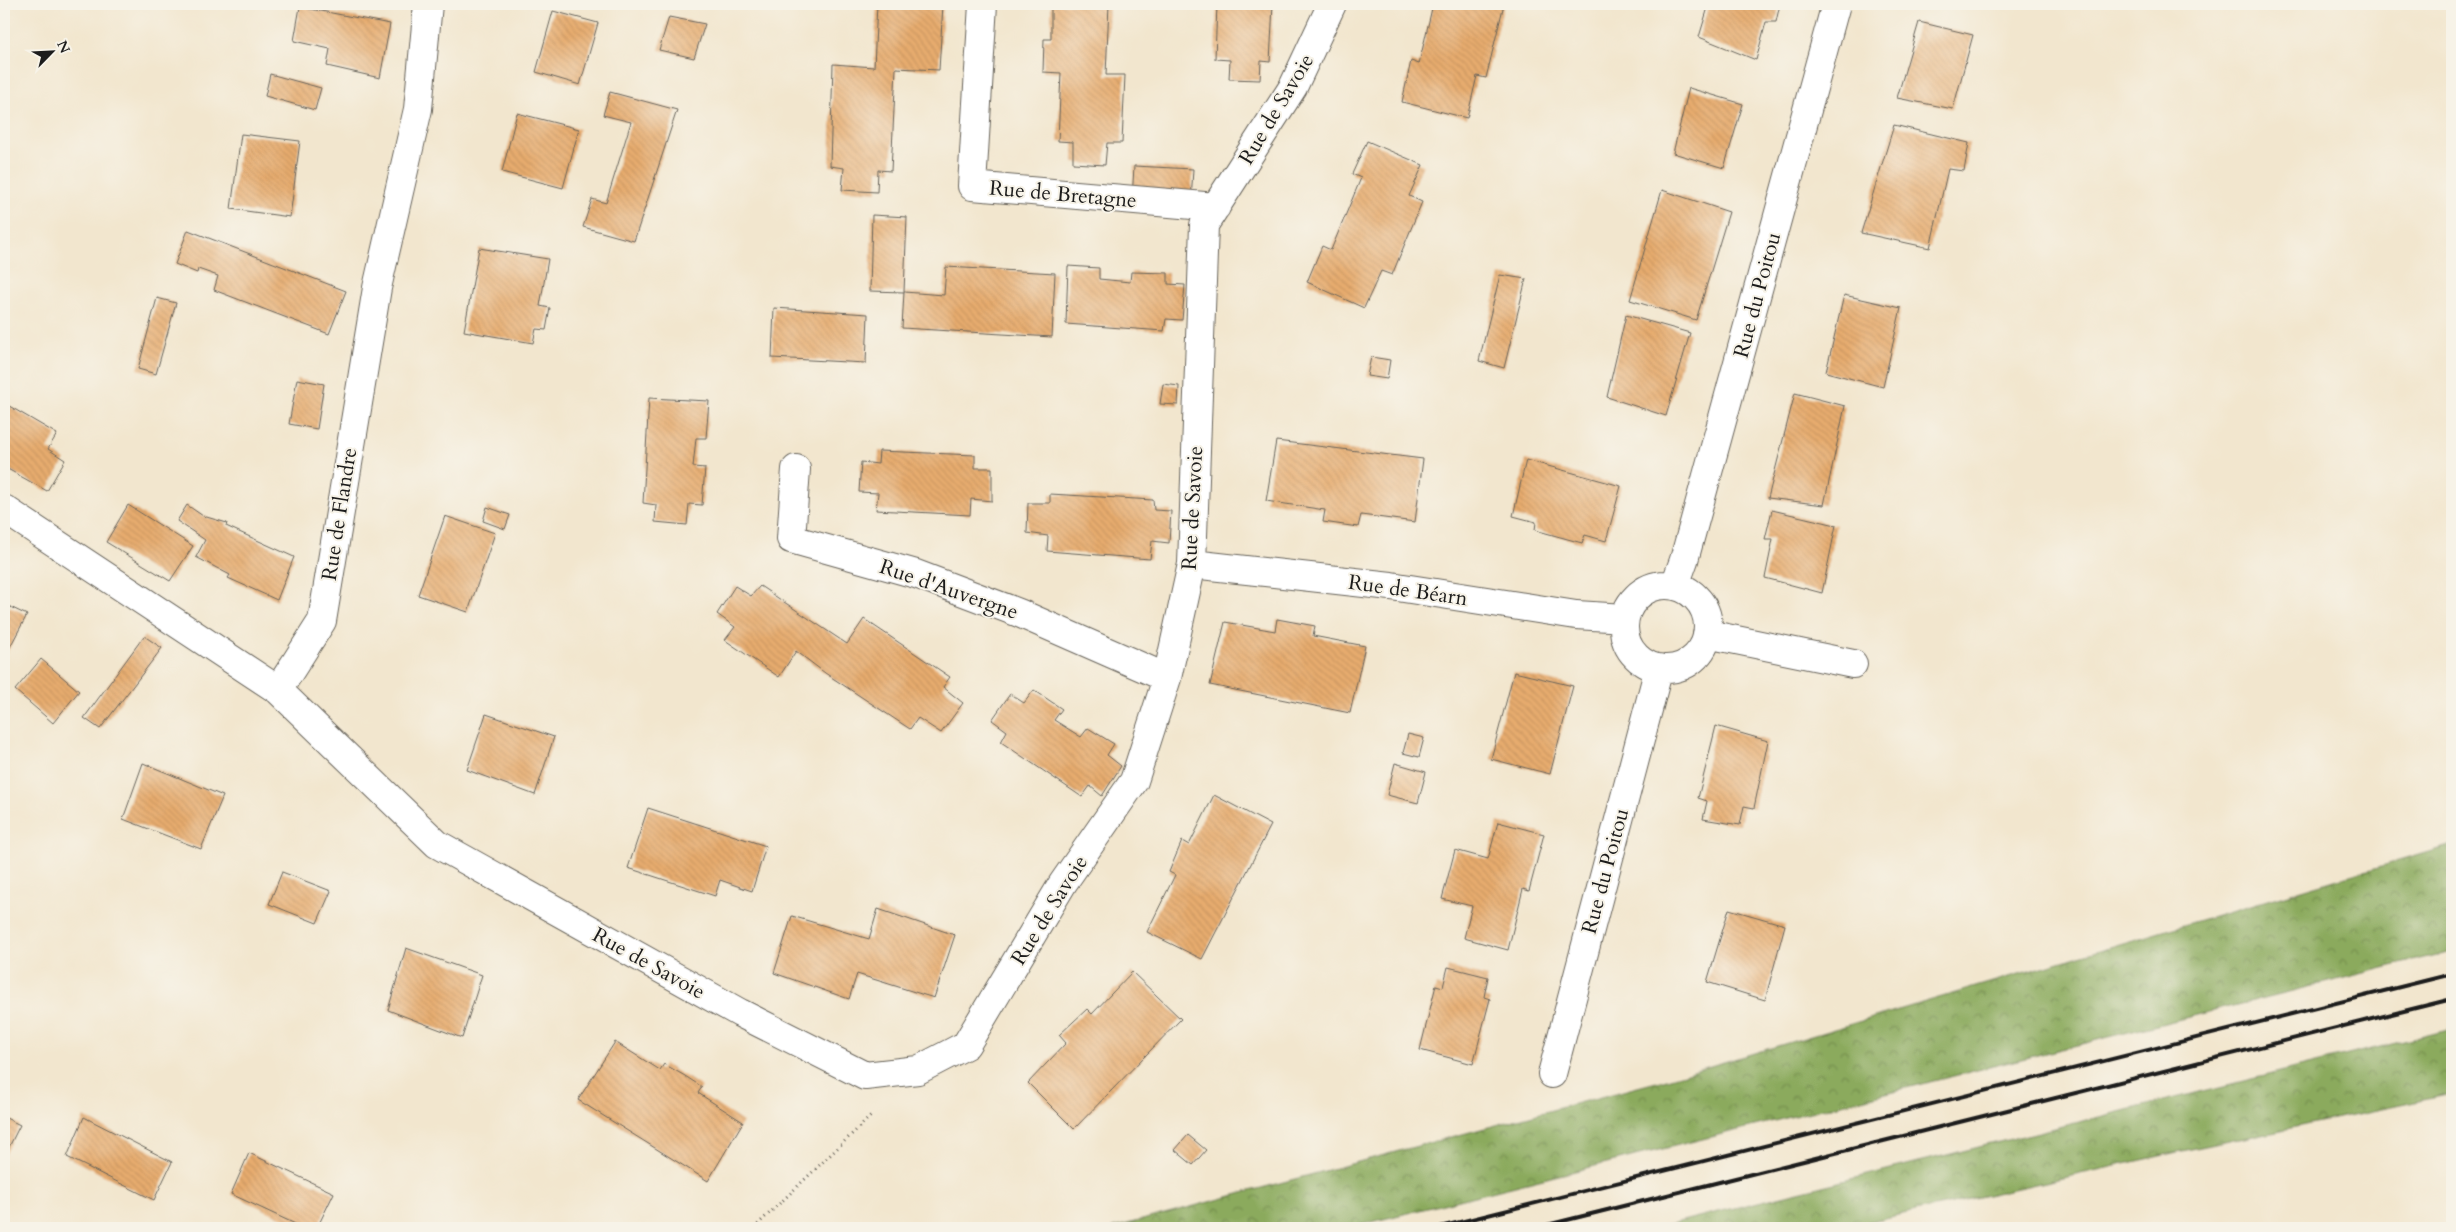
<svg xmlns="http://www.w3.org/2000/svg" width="2456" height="1232" viewBox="0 0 2456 1232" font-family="Cardo,serif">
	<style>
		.forest { fill: url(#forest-crowns); stroke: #54633c }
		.building { fill: url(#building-back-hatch) }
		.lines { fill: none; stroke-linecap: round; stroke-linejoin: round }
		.minor-casing { stroke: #67635a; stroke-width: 30 }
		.path { stroke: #67635a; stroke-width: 3; stroke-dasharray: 1 4; stroke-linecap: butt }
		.minor { stroke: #fff; stroke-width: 28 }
		.rail { stroke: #1c1c1c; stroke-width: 4 }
		.labels { text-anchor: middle; stroke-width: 4; stroke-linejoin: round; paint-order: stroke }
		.street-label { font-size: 21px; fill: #1c1c1c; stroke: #f7f3e8 }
	</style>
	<defs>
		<pattern id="forest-crowns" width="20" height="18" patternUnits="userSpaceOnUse" patternTransform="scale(1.25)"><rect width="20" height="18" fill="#8baa5d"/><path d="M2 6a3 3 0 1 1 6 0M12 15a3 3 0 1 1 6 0" fill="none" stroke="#718a4c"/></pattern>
		<pattern id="building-back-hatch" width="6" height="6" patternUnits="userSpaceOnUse" patternTransform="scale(1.25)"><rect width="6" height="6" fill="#e7ac6e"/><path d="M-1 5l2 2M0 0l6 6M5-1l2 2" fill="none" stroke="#c6935f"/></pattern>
	</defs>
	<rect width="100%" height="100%" fill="#f7f3e8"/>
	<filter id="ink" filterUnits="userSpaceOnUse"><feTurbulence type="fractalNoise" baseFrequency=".02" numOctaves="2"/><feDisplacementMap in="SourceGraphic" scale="10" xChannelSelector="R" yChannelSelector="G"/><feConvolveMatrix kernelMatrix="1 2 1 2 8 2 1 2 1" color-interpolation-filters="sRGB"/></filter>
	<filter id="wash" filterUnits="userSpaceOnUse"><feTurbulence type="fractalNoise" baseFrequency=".0096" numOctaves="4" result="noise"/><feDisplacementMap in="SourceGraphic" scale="20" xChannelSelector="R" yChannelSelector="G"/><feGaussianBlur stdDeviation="1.12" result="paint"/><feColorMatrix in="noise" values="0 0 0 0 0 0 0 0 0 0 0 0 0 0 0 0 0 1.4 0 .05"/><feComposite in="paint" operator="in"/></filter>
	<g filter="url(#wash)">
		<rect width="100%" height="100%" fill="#f2e6ce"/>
		<path class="forest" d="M2452 845V951L1348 1228H1112L1660 1081Z
			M2452 1029V1094L2182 1151 1841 1228H1654Z"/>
		<g id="blocks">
			<path class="building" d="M877 4H943L939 70 896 68 891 171 878 170 877 192 842 190 844 168 830 166 833 64 874 67Z
				M1051 4H1109L1106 75H1125L1122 143H1107L1105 165 1073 163V142L1058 141 1061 73 1043 72 1044 39H1051Z
				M1217 4H1273L1270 62 1261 61 1260 80 1229 79 1230 60 1215 59Z
				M1433 4H1504L1486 78 1477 76 1467 118 1402 102 1411 61 1419 64Z
				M1709 4H1780L1776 22H1766L1756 60 1699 37Z
				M300 7 390 24 380 78 327 66 330 49 294 41Z
				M553 11 598 23 580 85 536 72Z
				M669 17 705 24 694 58 659 50Z
				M1919 22 1973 35 1953 109 1897 98Z
				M270 74 321 88 315 110 265 96Z
				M1689 88 1743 104 1724 168 1673 153Z
				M610 92 677 110 634 241 583 227 592 199 606 203 631 122 603 115Z
				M517 113 579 129 563 188 502 172Z
				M1894 125 1969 143 1964 171 1948 169 1930 248 1861 233Z
				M241 134 300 141 290 217 231 209Z
				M1367 141 1423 165 1409 196 1422 202 1392 275 1381 271 1364 308 1307 282 1322 246 1331 250 1361 178 1352 174Z
				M1134 166 1193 169 1191 202 1132 200Z
				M1662 190 1729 212 1696 320 1630 300Z
				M872 215 907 217 904 292 870 291Z
				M188 230 346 291 329 334 214 290 218 276 198 269 197 273 175 264Z
				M479 248 548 259 540 306 550 308 546 330 536 329 533 343 464 331Z
				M1068 266 1099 268V279L1130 282 1131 272 1168 273V284L1185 285 1182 320 1166 319 1164 331 1066 324Z
				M946 267 1055 273 1052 337 902 328 904 292 944 295Z
				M1500 275 1526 279 1504 368 1479 361Z
				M1844 295 1901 308 1883 387 1826 372Z
				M157 298 176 303 156 374 138 369Z
				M774 308 868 314 866 363 772 358Z
				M1626 315 1690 333 1666 416 1607 397Z
				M1371 357 1390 360 1387 379 1367 376Z
				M297 379 324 384 317 429 289 424Z
				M1163 384 1179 386 1178 405 1160 404Z
				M1795 393 1845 406 1824 505 1768 498Z
				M649 398 709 401 706 438H696L693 467 705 468 702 505 689 504 687 525 655 522 656 505 643 503Z
				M4 403 57 434 48 449 65 460 47 491 4 467Z
				M1276 441 1423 459 1415 522 1361 515 1358 527 1323 522 1325 510 1266 501Z
				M879 451 975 455V468H992V501L971 499 970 515 876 510 878 493 859 492 861 462 878 464Z
				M1526 460 1621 486 1606 541 1585 535 1582 543 1535 530 1536 522 1513 516Z
				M1050 494 1153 500 1154 510 1171 511 1169 543 1152 541 1150 559 1047 551 1048 536 1027 533 1028 503H1050Z
				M128 505 193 546 170 581 106 542Z
				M187 505 203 516 227 523 226 526 294 557 277 600 228 578 230 575 196 557 205 540 177 521Z
				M487 507 510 515 505 529 483 521Z
				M1772 510 1836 525 1822 593 1765 578 1773 539H1765Z
				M445 516 495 533 468 612 418 595Z
				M735 586 751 596 760 586 847 644 864 619 950 677 943 687 963 703 941 733 918 718 910 729 825 673 796 651 779 677 725 640 735 627 717 614Z
				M4 604 27 615 4 658Z
				M1277 619 1315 626 1313 636 1365 646 1350 713 1210 685 1225 622 1275 631Z
				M144 636 162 648 100 729 84 718Z
				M41 659 79 691 53 723 15 690Z
				M1514 672 1573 686 1550 774 1491 759Z
				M1034 690 1062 709 1054 720 1081 737 1088 728 1114 744 1107 755 1121 766 1102 796 1090 786 1082 797 1001 742 1007 731 992 720 1010 694 1024 703Z
				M486 714 554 737 535 795 467 770Z
				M1716 726 1768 741 1754 808 1744 806 1740 825 1703 819 1707 801 1698 798Z
				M1408 734 1424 738 1419 757 1403 753Z
				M143 763 223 796 201 849 123 819Z
				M1395 763 1426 772 1418 803 1387 795Z
				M1214 795 1271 825 1202 959 1147 932 1175 875 1169 872 1182 841 1189 845Z
				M648 808 766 846 752 891 720 880 715 896 628 868Z
				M1498 822 1544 834 1529 891 1523 889 1508 950 1464 938 1472 906 1442 899 1455 850 1488 859Z
				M282 872 331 891 317 923 269 904Z
				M878 909 955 935 934 998 857 974 849 999 774 973 792 916 869 939Z
				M1729 909 1785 925 1765 1000 1707 982Z
				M406 948 482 975 462 1038 388 1010Z
				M1448 967 1488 977 1484 997 1490 999 1473 1064 1420 1050 1436 985 1443 987Z
				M1132 972 1181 1019 1074 1129 1028 1083 1066 1043 1059 1035 1087 1009 1092 1014Z
				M615 1042 660 1070 664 1064 685 1076 702 1087 698 1093 743 1122 708 1181 578 1100Z
				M4 1117 20 1125 4 1157Z
				M84 1117 172 1162 154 1200 67 1157Z
				M1188 1135 1206 1150 1193 1165 1175 1150Z
				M249 1153 334 1193 317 1228H304L231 1194Z"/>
		</g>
	</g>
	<g filter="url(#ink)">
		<use href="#blocks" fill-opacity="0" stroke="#67635a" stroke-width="1"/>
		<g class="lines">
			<defs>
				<path id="minor" d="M983 4 972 186 1216 207
					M796 469 791 539 916 574 1019 613 1167 678
					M4 509 278 690 437 844 740 1013 865 1076 918 1070 966 1045 1063 883 1134 781 1167 678 1192 564 1204 225 1293 87 1332 4
					M1192 564 1391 586 1576 615 1625 618
					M1624 627a42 42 0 1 1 84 0a42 42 0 1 1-84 0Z
					M1675 585 1684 560 1836 4
					M1707 634 1853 664
					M278 690 322 621 377 288 418 109 428 4
					M1552 1074 1659 668"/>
			</defs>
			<use href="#minor" class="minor-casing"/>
			<path class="path" d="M754 1228 873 1114"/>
			<use href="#minor" class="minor"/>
			<path class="rail" d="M1436 1228 2452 974
				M1535 1228 2452 999"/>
		</g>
	</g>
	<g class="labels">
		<g class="street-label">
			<text transform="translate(1276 109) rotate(-59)" y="7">Rue de Savoie</text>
			<text transform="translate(1063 194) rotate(5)" y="7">Rue de Bretagne</text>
			<text transform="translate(1757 295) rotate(-75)" y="7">Rue du Poitou</text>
			<text transform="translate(1192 508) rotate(-87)" y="7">Rue de Savoie</text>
			<text transform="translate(339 514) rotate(-81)" y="7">Rue de Flandre</text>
			<text transform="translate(949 589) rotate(19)" y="7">Rue d'Auvergne</text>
			<text transform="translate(1408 590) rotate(8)" y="7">Rue de Béarn</text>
			<text transform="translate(1605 871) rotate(-75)" y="7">Rue du Poitou</text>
			<text transform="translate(1049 910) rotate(-58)" y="7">Rue de Savoie</text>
			<text transform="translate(649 963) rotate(29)" y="7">Rue de Savoie</text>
		</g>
	</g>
	<rect width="2456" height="1232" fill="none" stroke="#f7f3e8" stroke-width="20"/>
	<g transform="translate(52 52) rotate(66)" stroke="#f7f3e8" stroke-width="4" paint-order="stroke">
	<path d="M0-4L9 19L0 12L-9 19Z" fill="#1c1c1c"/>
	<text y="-8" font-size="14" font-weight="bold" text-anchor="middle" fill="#1c1c1c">N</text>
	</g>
</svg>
